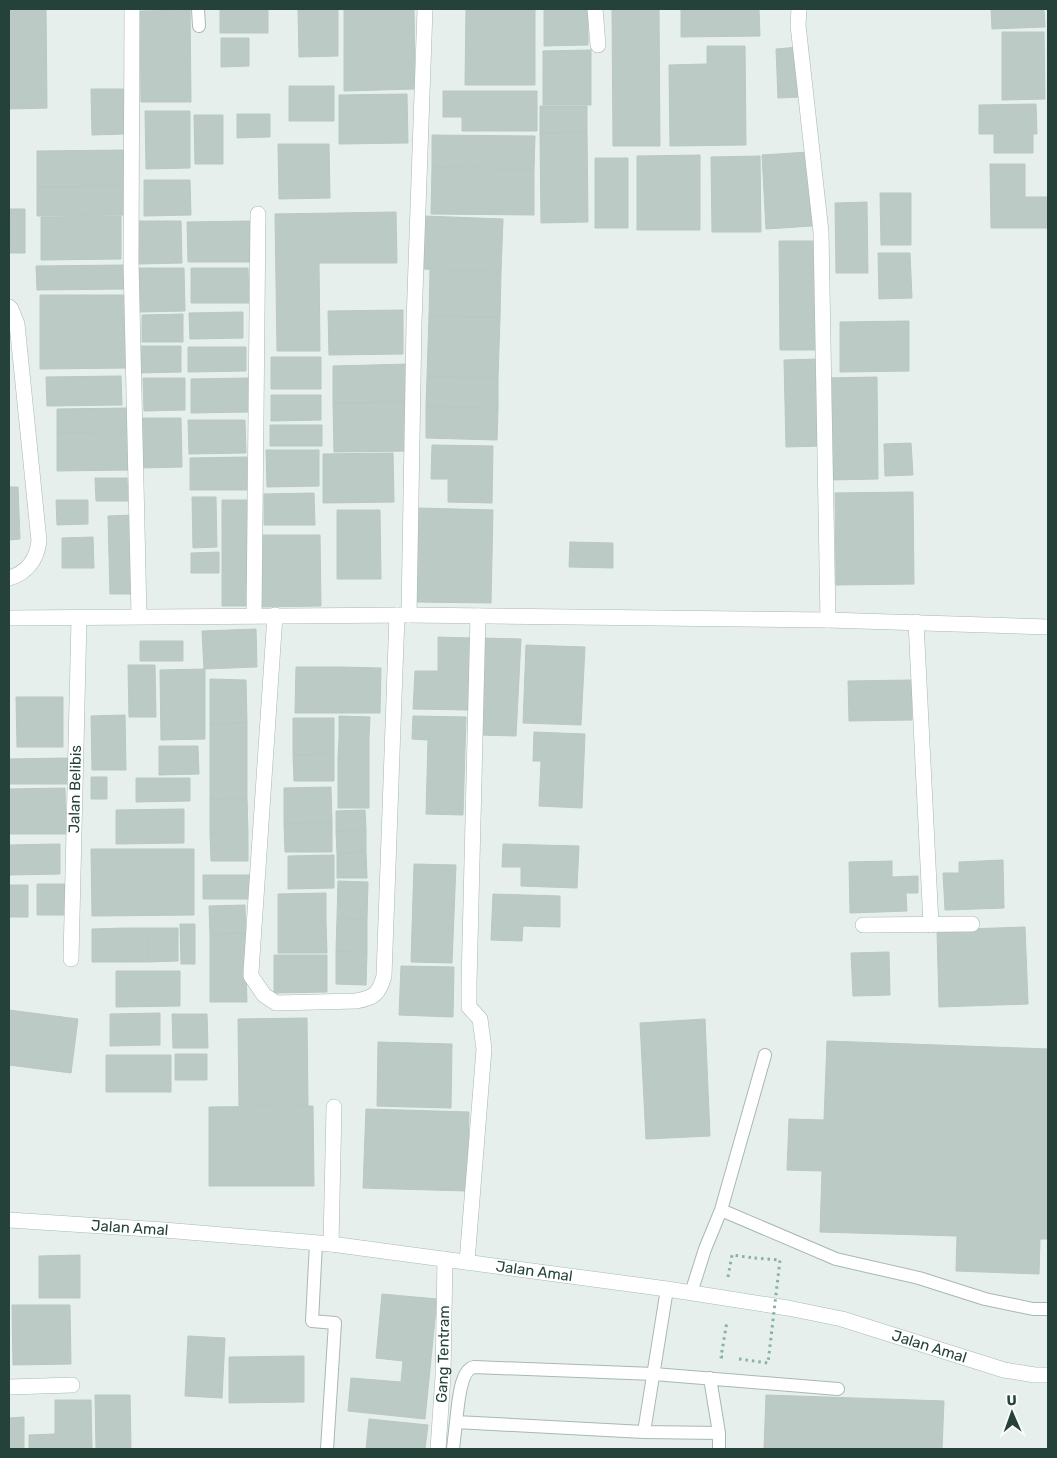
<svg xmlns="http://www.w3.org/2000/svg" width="1057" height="1458" viewBox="0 0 1057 1458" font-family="Rubik,sans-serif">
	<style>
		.building { fill: #bbcac4; stroke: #b8c9c2 }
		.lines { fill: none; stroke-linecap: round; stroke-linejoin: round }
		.lane-casing { stroke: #a8b8b2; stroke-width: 14 }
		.street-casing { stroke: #a8b8b2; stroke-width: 16 }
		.secondary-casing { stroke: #a4bbb3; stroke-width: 16 }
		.path { stroke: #86b3a5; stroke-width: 3; stroke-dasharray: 2.5 4; stroke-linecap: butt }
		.lane { stroke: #fff; stroke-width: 12 }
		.street { stroke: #fff; stroke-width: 15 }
		.secondary { stroke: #fff; stroke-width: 15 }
		.path-bridge { stroke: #86b3a5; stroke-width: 3; stroke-dasharray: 2.5 4; stroke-linecap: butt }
		.labels { text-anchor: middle; stroke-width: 4; stroke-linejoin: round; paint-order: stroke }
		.street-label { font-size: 15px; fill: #24423a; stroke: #f7fbf9 }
	</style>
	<rect width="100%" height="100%" fill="#e6efeb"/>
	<path class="building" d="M9 9H46L47 108 9 109Z
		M220 9H268V33H220Z
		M298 9H338V56L299 57Z
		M344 9H414L415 89 344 91Z
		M466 9H535V85H465Z
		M544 9H588V45L544 46Z
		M612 9H659L660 146H613Z
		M681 9H759L760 36 681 37Z
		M991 9H1044L1045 27 992 29Z
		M190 10 191 102H141L140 11Z
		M1002 32H1044L1045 99 1002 100Z
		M221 38H249V66L221 67Z
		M707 46H745L746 145 670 146 669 65 707 64Z
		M799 47 800 97 778 98 776 49Z
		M591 50V75H543V51Z
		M543 75H591V105H543Z
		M289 86H334V121H289Z
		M91 89H124V134L92 135Z
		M443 91H537V131H462V117H443Z
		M407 94 408 143 339 144V95Z
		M1036 104 1037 134H1033V153H994V134H979V105Z
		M540 106H587V132L540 133Z
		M145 111H190V168L146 169Z
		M237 114H270V137L237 138Z
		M194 115H223V164H195Z
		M587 132 588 222 541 223 540 133Z
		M432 135 535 136 534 169 432 167Z
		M278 144H329L330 198 279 199Z
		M126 150V186L37 187V151Z
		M808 152 812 226 766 229 762 155Z
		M700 155V230H637V156Z
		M760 156 761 232H712L711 157Z
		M595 158H628V228H595Z
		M990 164H1025V197H1048V228H991Z
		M432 167 534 169V215L431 214Z
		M144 180H190L191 215 144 216Z
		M126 186V215L37 216V187Z
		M880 193H911V245H881Z
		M867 202 868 273H836L835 203Z
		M9 209H11V253H9Z
		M11 209H25V253H11Z
		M396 212 397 263H319L320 351H277L275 214Z
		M121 216V259L41 260V217Z
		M424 216 503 219 501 272 422 269Z
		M138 221H181L182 263 138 264Z
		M251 221V262H188L187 222Z
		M779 241H816L817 350H780Z
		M878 253H910L912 298 879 299Z
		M126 265V289L37 290 36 266Z
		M137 268H184L185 311 137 312Z
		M191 268H248L249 303H191Z
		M430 270 501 272 500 317 429 316Z
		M40 295H127L128 368 40 369Z
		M403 310V354L329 355 328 311Z
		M243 312V338L190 339 189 313Z
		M183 314V342H142V315Z
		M429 316 500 317 498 378 427 377Z
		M909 321V371L840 372V322Z
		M141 346H181V372L141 373Z
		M188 347H246V371L188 372Z
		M271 357H321V389H271Z
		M818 359 821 446 786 447 784 360Z
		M409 364 410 402 333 403V366Z
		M121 376 122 405 47 406 46 377Z
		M427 377 498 378V408L426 406Z
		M877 377 878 479 828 480 827 378Z
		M143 378H185V410L144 411Z
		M248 378V412L191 413V379Z
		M271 395H321V420L271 421Z
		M410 402V451L334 452 333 403Z
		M426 406 498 408 497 440 426 438Z
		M129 408V432L57 433V409Z
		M140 418H181L182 467 140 468Z
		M188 420H245L246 453 189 454Z
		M270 425H322V446H270Z
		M129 432V470L57 471V433Z
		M911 443 913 475 885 476 884 444Z
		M432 445 493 446 492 503 448 502V479H431Z
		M266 450H319V486L267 487Z
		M393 453 394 502 323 503V454Z
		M247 457V490H190V458Z
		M95 478H127L128 501H96Z
		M9 487H18L20 539 9 540Z
		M913 492 914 584 836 585 835 493Z
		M314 493 315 525H264V494Z
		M192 497H216L217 547 193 548Z
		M56 500H88V524L57 525Z
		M222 500H247V606H222Z
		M418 508 493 510 491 603 416 602Z
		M337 510H380L381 579H337Z
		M133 515 136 594H110L108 516Z
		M262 535H320L321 606 262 607Z
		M93 537 94 568H62V538Z
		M570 542 613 543V568L569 567Z
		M219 552V573H191V553Z
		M256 629 257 667 204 669 202 631Z
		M438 637 471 638 468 710 413 709 415 671H438Z
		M483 638 521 639 516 736 479 735Z
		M140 641H183V661H140Z
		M526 645 585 647 581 725 523 723Z
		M128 665H155L156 717H129Z
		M296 667H342V713H295Z
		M342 667 381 668 380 713H342Z
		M205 669V739L161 740 160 670Z
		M210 679 246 680 247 723 210 724Z
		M912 680V720L849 721 848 681Z
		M16 697H63V747H17Z
		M125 715 126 770H92L91 716Z
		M339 716 370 717 369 738H339Z
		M413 716 466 717 463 815 426 814 428 740 412 739Z
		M293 718H334V754L293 755Z
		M247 723V763H210V724Z
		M534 732 585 734 582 808 539 806 541 761H533Z
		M339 738H369V757H338Z
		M159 746H198L199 774 159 775Z
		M334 754V781H294L293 755Z
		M338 757H369V782H338Z
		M68 758V784H9V759Z
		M210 763H247V798L210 799Z
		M91 777H107V799H91Z
		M136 778H190V801L136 802Z
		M338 782H369V808H338Z
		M331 787 332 822 284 823V788Z
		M65 788 66 834H9V789Z
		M247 798 248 834H210V799Z
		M184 809V843L116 844V810Z
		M365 810 366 830 336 831V811Z
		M332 822V852H285L284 823Z
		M366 830V852L337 853 336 831Z
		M210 834H248V861H211Z
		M60 844V874L9 875V845Z
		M503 844 579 846 577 888 521 886V867H502Z
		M91 849H194V915L92 916Z
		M366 852 367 878H337V853Z
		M334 855V888L288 889V856Z
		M1003 860 1004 908 945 910 943 873H959V862Z
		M892 861V877L918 876V893H906L907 911 850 913 849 862Z
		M414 864 456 865 452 963 411 962Z
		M203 875H251L252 899H203Z
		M338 881 368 882 367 919 337 918Z
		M37 884H65L66 915H37Z
		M9 885H28V917H9Z
		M326 893V921H278V894Z
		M493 894 560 896V927L523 926 522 941 491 940Z
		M245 905 246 933 210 934 209 906Z
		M337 918 367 919V952L336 951Z
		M278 921H326L327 953H278Z
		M180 924H195V964H181Z
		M1025 927 1028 1004 939 1007 937 930Z
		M125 928V962H92V929Z
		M125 928H148V962H125Z
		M148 928H178V961L148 962Z
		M246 933V968H210V934Z
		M336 951 367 952 366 985 336 984Z
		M889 952 890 995 853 996 851 953Z
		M274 955H327V992L274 993Z
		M401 966 454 967 453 1017 399 1015Z
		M210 968H246L247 1002H210Z
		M116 971H180V1006L116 1007Z
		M9 1010 78 1019 71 1073 9 1065Z
		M160 1013V1045L110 1046V1014Z
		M172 1014H207L208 1048H173Z
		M307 1018 308 1106H239L238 1019Z
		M705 1019 710 1136 646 1139 640 1023Z
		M827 1041 1048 1049V1239H1040L1039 1274 956 1271 957 1236 820 1232 822 1171 787 1170 789 1119 824 1120Z
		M378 1042 452 1044 451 1108 377 1106Z
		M175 1054H207V1080H175Z
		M106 1055H171V1092H106Z
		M313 1106 314 1186H209V1107Z
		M366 1109 469 1112 467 1191 363 1188Z
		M80 1255V1298H39V1256Z
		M382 1294 437 1299 425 1419 348 1411 351 1378 401 1382 403 1361 376 1358Z
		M12 1305H70L71 1364 13 1365Z
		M188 1336 225 1338 222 1398 185 1396Z
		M304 1356V1402L229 1403V1357Z
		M95 1395H130L131 1449H96Z
		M766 1395 944 1401 942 1449H764Z
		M55 1400H91L92 1449H29V1435L55 1434Z
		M24 1417V1449H9V1418Z
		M369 1419 428 1425 425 1449H366Z"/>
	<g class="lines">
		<defs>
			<path id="lane" d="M198 9 199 26
				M721 1210 836 1259 919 1278 985 1299 1033 1309H1048
				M316 1243 312 1321 335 1323 327 1449
				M691 1293 705 1249 721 1210 765 1055
				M710 1378 719 1433V1449
				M644 1432 667 1289
				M719 1433 644 1432 456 1422C458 1409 459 1370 474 1367L654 1374 838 1389
				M453 1449 456 1422"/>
			<g id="street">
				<path d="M132 9 131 261 139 616"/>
				<path d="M595 9 598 45"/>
				<path d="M799 9 798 25 821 232 828 620"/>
				<path d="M9 307 11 309 17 324 39 541C37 559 27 573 9 578"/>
				<path d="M275 615 251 972V976L264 995 276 1003 356 1001C374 998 379 994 384 976L397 615"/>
				<path d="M409 615 414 322 425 9"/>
				<path d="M254 616 258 214"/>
				<path d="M9 618 409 615 828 620 1048 627"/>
				<path d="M916 622 931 925"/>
				<path d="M863 925 972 924"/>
				<path id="s1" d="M71 959 79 618"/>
				<path d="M331 1244 334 1107"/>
				<path d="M467 1262 484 1049 480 1019 469 1007V984L478 616"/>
				<path d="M9 1387 72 1385"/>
				<path id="s2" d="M438 1449 443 1376 445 1259"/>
			</g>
			<g id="secondary">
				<path id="s3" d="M9 1220 164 1230 331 1244 667 1289 788 1308 842 1319 1004 1370 1035 1375H1048"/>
			</g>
		</defs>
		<use href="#lane" class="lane-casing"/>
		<use href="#street" class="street-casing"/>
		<use href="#secondary" class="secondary-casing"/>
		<path class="path" d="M728 1277 732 1255 754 1258
			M723 1357H721L727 1321"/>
		<use href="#lane" class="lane"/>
		<use href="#street" class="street"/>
		<use href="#secondary" class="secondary"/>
		<path class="path-bridge" d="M739 1359 768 1363 780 1260 754 1258"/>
	</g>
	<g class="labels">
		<g class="street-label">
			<text dy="5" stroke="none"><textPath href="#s1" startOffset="170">Jalan Belibis</textPath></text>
			<text dy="5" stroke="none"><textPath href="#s3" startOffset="121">Jalan Amal</textPath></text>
			<text dy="5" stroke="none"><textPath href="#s3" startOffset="528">Jalan Amal</textPath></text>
			<text dy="5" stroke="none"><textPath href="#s3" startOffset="931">Jalan Amal</textPath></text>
			<text dy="5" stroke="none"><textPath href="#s2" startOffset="95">Gang Tentram</textPath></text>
		</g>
	</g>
	<rect width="1057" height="1458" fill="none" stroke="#24423a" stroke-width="20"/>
	<g transform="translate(1012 1413) rotate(358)" stroke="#f7fbf9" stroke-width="4" paint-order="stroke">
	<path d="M0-4L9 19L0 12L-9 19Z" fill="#24423a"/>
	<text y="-8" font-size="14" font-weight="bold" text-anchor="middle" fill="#24423a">U</text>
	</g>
</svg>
